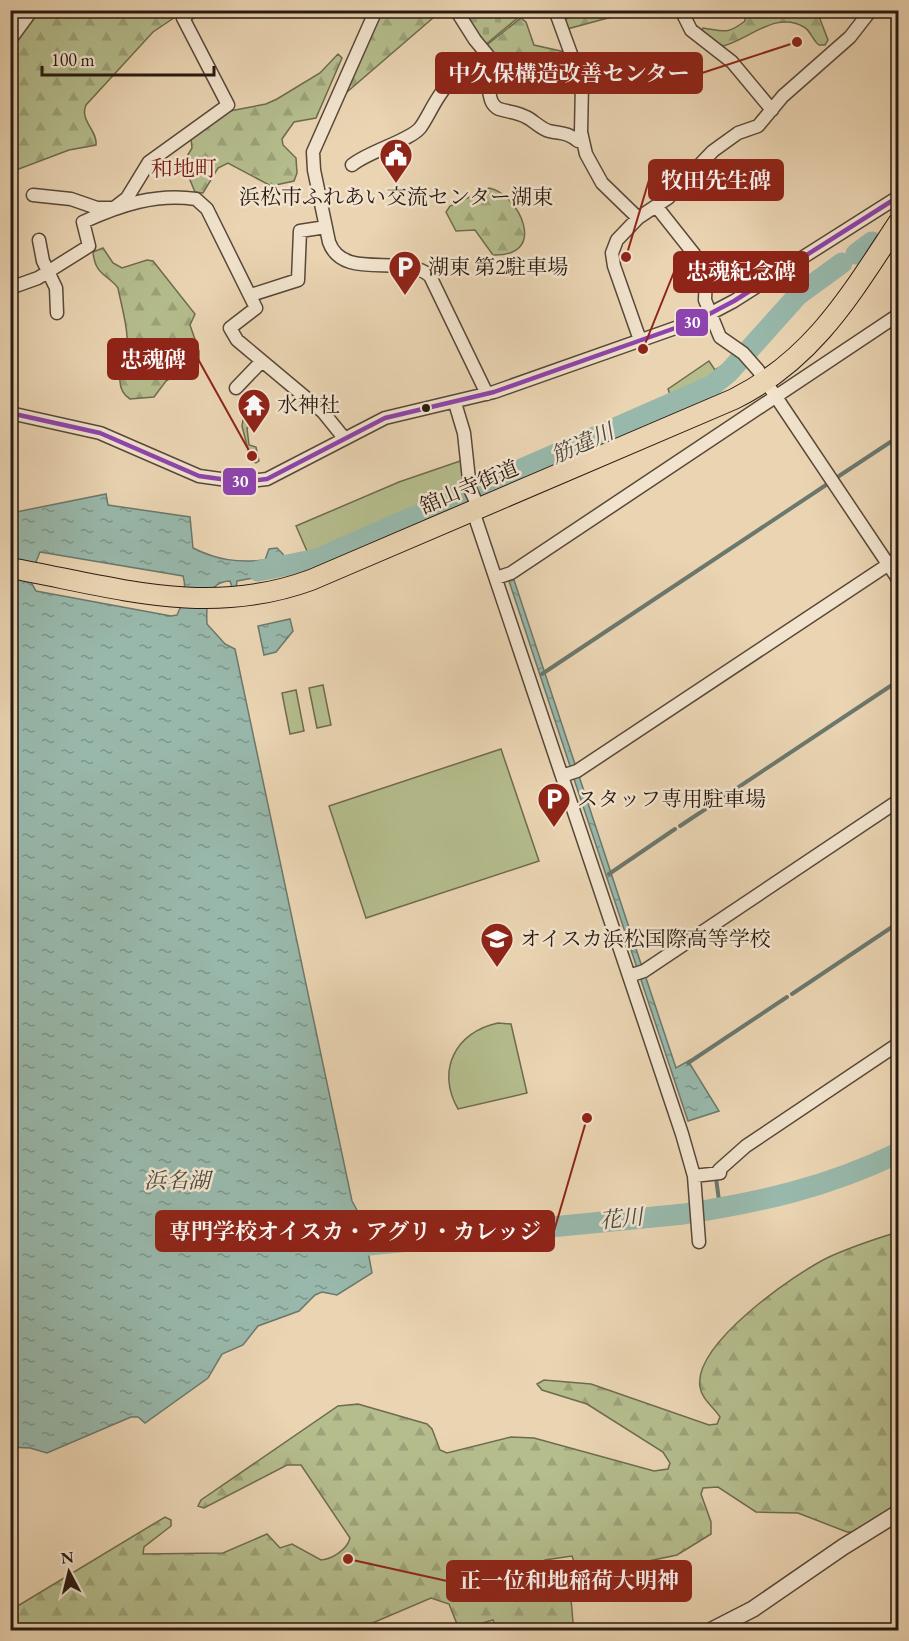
<svg xmlns="http://www.w3.org/2000/svg" width="909" height="1641" viewBox="0 0 909 1641" font-family="'EB Garamond','Noto Serif JP',serif">
	<style>
		.forest { fill: url(#forest-firs); stroke: #6e6b4f; stroke-width: 1.5 }
		.cemetery { fill: url(#cemetery-stones); stroke: #6e6b4f; stroke-width: 1.5 }
		.park { fill: #b5bd8d; stroke: #6e6b4f; stroke-width: 1.5 }
		.water { fill: url(#water-ripples); stroke: #6b786d; stroke-width: 1.5; fill-rule: evenodd }
		.lines { fill: none; stroke-linecap: round; stroke-linejoin: round }
		.stream { stroke: #6b786d; stroke-width: 4 }
		.river { stroke: #98b8ab; stroke-width: 21 }
		.minor-casing { stroke: #584839; stroke-width: 15 }
		.tertiary-casing { stroke: #584839; stroke-width: 18 }
		.primary-casing { stroke: #281911; stroke-width: 22 }
		.minor { stroke: #f1e3cd; stroke-width: 12 }
		.tertiary { stroke: #f1e3cd; stroke-width: 15 }
		.primary { stroke: #ead4b2; stroke-width: 20 }
		.bus-1-casing { stroke: #f1e3cd; stroke-width: 9 }
		.bus-1 { stroke: #8e44ad; stroke-width: 4.5 }
		.bus-dot { fill: #281911; stroke: #f1e3cd; stroke-width: 2 }
		.labels { text-anchor: middle; stroke-width: 5; stroke-linejoin: round; paint-order: stroke }
		.poi-label { font-size: 21px; fill: #281911; stroke: #f1e3cd; text-anchor: start }
		.street-label { font-size: 21px; fill: #281911; stroke: #f1e3cd }
		.neighbourhood-label { font-size: 22px; fill: #7a1f14; stroke: #f1e3cd }
		.water-label { font-size: 22px; font-style: italic; fill: #4a493f; stroke: #f1e3cd }
		.leader { fill: none; stroke: #8f2418; stroke-width: 2 }
		.callout-dot { fill: #8f2418; stroke: #f1e3cd; stroke-width: 2 }
		.callout { fill: #8f2418; stroke: #8f2418; stroke-width: 2 }
		.callout-label { font-size: 22px; text-anchor: middle; font-weight: bold; fill: #fff }
		.line-badge { stroke: #f1e3cd; stroke-width: 2 }
		.badge-label { font-size: 16px; text-anchor: middle; font-weight: bold; fill: #fff }
	</style>
	<defs>
		<pattern id="forest-firs" width="22" height="20" patternUnits="userSpaceOnUse" patternTransform="scale(1.5)"><rect width="22" height="20" fill="#b5bd8d"/><path d="M5 1l3.5 6h-7zM16 11l3.5 6h-7z" fill="#9ca279"/></pattern>
		<pattern id="cemetery-stones" width="16" height="16" patternUnits="userSpaceOnUse" patternTransform="scale(1.5)"><rect width="16" height="16" fill="#b5bd8d"/><path d="M2 7V4a2 2 0 0 1 4 0v3zM10 15v-3a2 2 0 0 1 4 0v3z" fill="#9ca279"/></pattern>
		<pattern id="water-ripples" width="26" height="14" patternUnits="userSpaceOnUse" patternTransform="scale(1.5)"><rect width="26" height="14" fill="#98b8ab"/><path d="M2 4q2-2 4 0t4 0M15 11q2-2 4 0t4 0" fill="none" stroke="#7c958a"/></pattern>
	</defs>
	<rect width="100%" height="100%" fill="#ead4b2"/>
	<filter id="stains"><feTurbulence type="fractalNoise" baseFrequency=".00333" numOctaves="4"/><feColorMatrix values="0 0 0 0 .2 0 0 0 0 .09 0 0 0 0 .02 0 0 0 .5 -.17"/></filter>
	<radialGradient id="worn" r=".72"><stop offset=".6" stop-color="#630" stop-opacity="0"/><stop offset="1" stop-color="#630" stop-opacity=".3"/></radialGradient>
	<path class="forest" d="M37 11H184L153 32 86 105C79 120 98 131 96 145L69 150 11 172V47Z
		M381 11H441L347 92 346 91Z
		M583 11H634L567 29 564 20Z
		M745 11H824L820 19 828 40 825 45H819C812 40 811 31 804 27 776 10 748 40 723 46L700 33 703 28C724 31 727 35 745 21Z
		M521 18 526 22 534 45 565 52 569 61 568 66 544 74C538 72 532 67 526 67 505 65 494 82 488 44Z
		M338 54 342 58 316 118 294 122 282 139 283 145 296 158 297 173 294 181 271 186 228 163 218 168 203 193 195 192 183 163 192 148 191 139 230 111 266 104 277 99 320 73Z
		M489 188C518 193 550 257 493 255L475 230 456 231 446 212 450 206Z
		M103 248 113 263 122 268 147 260 153 261 195 314 190 325 199 351V360L166 381 154 397 130 399C108 385 129 355 127 336 126 320 121 304 118 288 109 275 95 276 93 252Z
		M252 414H257L259 423 247 428 249 445 256 447 259 461 256 463 251 461 242 426 243 420Z
		M898 1232V1506L854 1532H847L798 1513 756 1512 718 1487 703 1488 701 1494 711 1522V1534L677 1555 644 1562 628 1577 582 1585 572 1556 545 1560 542 1566 545 1591 552 1594 567 1593 571 1599 573 1622 561 1630H497L493 1620 463 1629 457 1624 449 1604 431 1598 356 1630H11V1610L165 1517 171 1520V1526L144 1547 143 1554 223 1553 267 1534 280 1548 292 1544 321 1560C332 1559 347 1550 350 1538L301 1465H287L204 1508 198 1506 201 1500 338 1406 358 1404 427 1424 432 1429 440 1450 447 1453 511 1437 534 1438 654 1471 668 1469 670 1463 663 1452 587 1404 542 1390 537 1384 544 1380 591 1384 709 1425 717 1424 720 1417C714 1407 702 1400 700 1387 693 1344 794 1274 829 1257 851 1247 875 1239 898 1232Z"/>
	<path class="cemetery" d="M462 11H526L485 45Z"/>
	<path class="park" d="M740 355 712 382 672 400 668 389 709 361 715 370Z
		M463 460 467 491 310 558 296 526 399 482Z
		M323 685 331 725 317 728 309 688Z
		M296 690 304 731 290 734 282 693Z
		M501 749 539 861 366 918 329 806Z
		M498 1023 511 1024 527 1093 458 1109C436 1071 455 1032 498 1023Z"/>
	<path class="water" d="M106 494 108 505 190 517 193 548C217 560 238 563 265 560L269 549 277 548 283 554 286 572 237 581 236 589 233 590 230 581C206 582 206 605 207 624L225 644 235 649 352 1201 362 1219 372 1273 337 1295 322 1292 315 1295 299 1311 258 1326 243 1345 222 1354 208 1378 145 1423 138 1417H131L47 1453 30 1448 10 1447V570L13 562 11 513ZM40 552 183 576C187 589 183 603 177 615L171 616 36 591 29 579Z
		M514 580 576 767 570 766 509 581Z
		M290 619 293 631 276 652 264 655 258 626Z
		M579 776 642 967 637 968 574 779Z
		M645 975 676 1068 690 1060V1064L719 1111 688 1121 641 980Z"/>
	<g class="lines">
		<path class="stream" d="M836 478 898 437
			M542 674 829 483
			M680 826 898 681
			M609 874 675 829
			M792 994 898 923
			M688 1063 787 997
			M716 1178 720 1208"/>
		<path class="river" d="M856 254 872 242
			M258 571 317 559 713 385 729 372 798 295 842 263
			M338 1248 684 1214C761 1202 828 1187 898 1153"/>
		<defs>
			<path id="minor" d="M376 10 313 152 314 170 329 242C343 282 403 252 430 276L487 394
				M456 10 475 40 490 58V72L485 78
				M555 10 582 84 581 132 586 154 602 183 638 218
				M681 10 691 30 732 62 772 110
				M10 40 32 10
				M352 165C369 151 409 141 420 128 433 111 448 62 480 75 494 81 484 102 499 109 508 112 517 112 526 117 533 120 541 129 549 131 562 134 567 132 578 141H582
				M33 195 71 199 97 208H114L127 198 149 162 228 105 183 18 193 10
				M656 206 694 254 706 276 705 300 720 337 743 353 758 370 898 579
				M39 240 43 261 56 288 57 313
				M10 288 38 278 89 246 83 222C120 205 156 193 196 199L207 209 256 308 230 328 237 340 323 412 344 438
				M251 295 298 280 300 231 326 227
				M640 340 614 266 612 253 617 240 638 218 668 198 713 151 738 133 758 126 783 96 850 37 871 10
				M236 388 261 362
				M455 403 464 433 470 489 479 508
				M10 413 100 433 199 476 242 482 267 479 385 418 494 392 698 320 734 301 898 197
				M473 511 682 1134 694 1176 699 1242
				M496 578 511 573 898 315
				M562 776 577 771 898 558
				M629 976 644 971 898 801
				M694 1176 720 1173 719 1170 746 1146 898 1044"/>
			<path id="tertiary" d="M712 1630 753 1609 843 1547 898 1513"/>
			<path id="primary" d="M10 568C115 587 207 618 311 580L734 399C814 359 851 294 898 223"/>
		</defs>
		<use href="#minor" class="minor-casing"/>
		<use href="#tertiary" class="tertiary-casing"/>
		<use href="#primary" class="primary-casing"/>
		<use href="#minor" class="minor"/>
		<use href="#tertiary" class="tertiary"/>
		<use href="#primary" class="primary"/>
		<defs>
			<path id="bus-1" d="M10 413 100 433 199 476 242 482 267 479 385 418 494 392 698 320 734 301 898 197"/>
		</defs>
		<use href="#bus-1" class="bus-1-casing"/>
		<use href="#bus-1" class="bus-1"/>
	</g>
	<defs>
		<symbol id="civic-pin" viewBox="-11 -11 22 30"><path d="M0 17L-7.5 6A9.5 9.5 0 1 1 7.5 6Z" fill="#8f2418" stroke="#f1e3cd"/><path d="M-.6-6.5H3V-4.5H.6V-3L4-1V1h2V6H-6V1h2V-1L-.6-3ZM-1.2 2.5V6h2.4V2.5Z" fill="#fff"/></symbol>
		<symbol id="parking-pin" viewBox="-11 -11 22 30"><path d="M0 17L-7.5 6A9.5 9.5 0 1 1 7.5 6Z" fill="#8f2418" stroke="#f1e3cd"/><path d="M-3.5-5.5H1a3.5 3.5 0 0 1 0 7H-1V5.5H-3.5ZM-1-3.4V-.6H.8a1.4 1.4 0 0 0 0-2.8Z" fill="#fff"/></symbol>
		<symbol id="temple-pin" viewBox="-11 -11 22 30"><path d="M0 17L-7.5 6A9.5 9.5 0 1 1 7.5 6Z" fill="#8f2418" stroke="#f1e3cd"/><path d="M0-6L5-2H3V0L6.5 2.5H4V6H1.5V3h-3V6H-4V2.5H-6.5L-3 0V-2H-5Z" fill="#fff"/></symbol>
		<symbol id="school-pin" viewBox="-11 -11 22 30"><path d="M0 17L-7.5 6A9.5 9.5 0 1 1 7.5 6Z" fill="#8f2418" stroke="#f1e3cd"/><path d="M0-5L7-2L0 1L-7-2ZM-4 1L0 2.5L4 1V4Q0 6-4 4Z" fill="#fff"/></symbol>
	</defs>
	<g fill-rule="evenodd">
		<use href="#civic-pin" x="377" y="136" width="38" height="52"/>
		<use href="#parking-pin" x="386" y="248" width="38" height="52"/>
		<use href="#temple-pin" x="235" y="386" width="38" height="52"/>
		<use href="#parking-pin" x="535" y="780" width="38" height="52"/>
		<use href="#school-pin" x="478" y="920" width="38" height="52"/>
	</g>
	<circle class="bus-dot" cx="426" cy="408" r="5"/>
	<g class="labels">
		<g class="poi-label">
			<text x="396" y="204" text-anchor="middle">浜松市ふれあい交流センター湖東</text>
			<text x="428" y="274">湖東 第2駐車場</text>
			<text x="277" y="412">水神社</text>
			<text x="577" y="806">スタッフ専用駐車場</text>
			<text x="520" y="946">オイスカ浜松国際高等学校</text>
		</g>
		<g class="street-label">
			<text transform="translate(469 487) rotate(-23)" y="7">舘山寺街道</text>
		</g>
		<g class="neighbourhood-label">
			<text x="184" y="176">和地町</text>
		</g>
		<g class="water-label">
			<text transform="translate(582 443) rotate(-24)" y="8">筋違川</text>
			<text x="177" y="1188">浜名湖</text>
			<text transform="translate(621 1218) rotate(-6)" y="8">花川</text>
		</g>
	</g>
	<path class="leader" d="M797 42L702 73M626 257L649 180M643 349L674 272M252 456L198 359M587 1118L554 1231M348 1559L447 1581"/>
	<g class="callout-dot">
		<circle cx="797" cy="42" r="6"/>
		<circle cx="626" cy="257" r="6"/>
		<circle cx="643" cy="349" r="6"/>
		<circle cx="252" cy="456" r="6"/>
		<circle cx="587" cy="1118" r="6"/>
		<circle cx="348" cy="1559" r="6"/>
	</g>
	<g class="callout">
		<rect x="436" y="53" width="266" height="40" rx="6"/>
		<rect x="649" y="160" width="134" height="40" rx="6"/>
		<rect x="674" y="252" width="134" height="40" rx="6"/>
		<rect x="108" y="339" width="90" height="40" rx="6"/>
		<rect x="156" y="1211" width="398" height="40" rx="6"/>
		<rect x="447" y="1561" width="244" height="40" rx="6"/>
	</g>
	<g class="callout-label">
		<text x="569" y="81">中久保構造改善センター</text>
		<text x="716" y="188">牧田先生碑</text>
		<text x="741" y="279">忠魂紀念碑</text>
		<text x="153" y="367">忠魂碑</text>
		<text x="355" y="1239">専門学校オイスカ・アグリ・カレッジ</text>
		<text x="569" y="1588">正一位和地稲荷大明神</text>
	</g>
	<g class="line-badge">
		<rect x="675" y="308" width="34" height="29" rx="6" fill="#8e44ad"/>
		<rect x="222" y="467" width="35" height="29" rx="6" fill="#8e44ad"/>
	</g>
	<g class="badge-label">
		<text x="692" y="328">30</text>
		<text x="240" y="487">30</text>
	</g>
	<rect width="909" height="1641" fill="none" stroke="#ead4b2" stroke-width="36"/>
	<rect x="12" y="12" width="885" height="1617" fill="none" stroke="#281911" stroke-width="3"/>
	<rect x="18" y="18" width="873" height="1605" fill="none" stroke="#281911" stroke-width="1.5"/>
	<g transform="translate(69 1572) rotate(353)" stroke="#f1e3cd" stroke-width="4.5" paint-order="stroke">
	<path d="M0-4.5L10 22L0 15L-10 22Z" fill="#281911"/>
	<text y="-9" font-size="16" font-weight="bold" text-anchor="middle" fill="#281911">N</text>
	</g>
	<path d="M42 66v9h172v-9" fill="none" stroke="#281911" stroke-width="3"/>
	<text x="51" y="66" font-size="18" fill="#281911" stroke="#f1e3cd" stroke-width="4.5" paint-order="stroke">100 m</text>
	<rect width="100%" height="100%" filter="url(#stains)"/>
	<rect width="100%" height="100%" fill="url(#worn)"/>
</svg>
